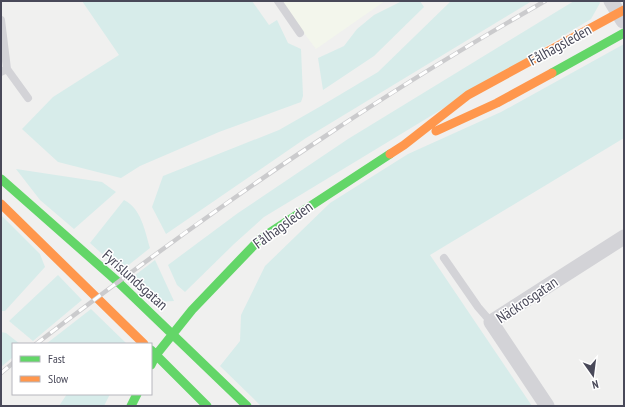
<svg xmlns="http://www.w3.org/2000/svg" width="625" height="407" viewBox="0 0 625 407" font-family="'PT Sans Narrow',sans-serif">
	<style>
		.commercial { fill: #f3f6ec }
		.green { fill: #d7ecea }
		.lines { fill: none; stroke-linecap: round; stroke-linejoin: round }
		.lane { stroke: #d3d3d7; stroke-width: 8 }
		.street { stroke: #d3d3d7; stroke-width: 15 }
		.fast { stroke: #63d668; stroke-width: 9 }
		.slow { stroke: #ff974d; stroke-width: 9 }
		.rail-casing { stroke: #cbcbcd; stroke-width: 4.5 }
		.rail { stroke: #fff; stroke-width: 3; stroke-dasharray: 9; stroke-linecap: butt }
		.labels { text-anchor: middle; stroke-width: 3; stroke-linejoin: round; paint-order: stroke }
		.street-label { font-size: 15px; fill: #494959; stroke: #fff }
	</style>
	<rect width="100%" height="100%" fill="#f0f0ef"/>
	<path class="commercial" d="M280 1H385L316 49Z"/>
	<path class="green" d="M82 1H252L269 25 277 20 288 43 301 49 303 96 301 102 219 132 140 166 121 178 58 162 22 129 53 97 119 55Z
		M402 1H420L424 7 374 56 323 90 318 58 344 46 357 29 374 15Z
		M451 1H532L306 138 166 234 152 207 163 176 279 130 321 106 378 72Z
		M574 1H599L600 3 591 19 264 217 234 244 185 292 177 285 168 265 238 213 348 139Z
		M624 44V138L430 255 532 406H261L220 366 240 341 241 315 265 266 330 203 408 154 501 112Z
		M16 169 102 182 116 192 74 229 40 200Z
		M124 200C141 208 145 231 150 248L121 271 90 243Z
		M1 215 40 254 45 267 5 311H1Z
		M155 260 174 301 158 302 130 279Z
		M58 275 82 300 33 341 9 321Z
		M91 309 127 344H46Z
		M1 332 6 333 20 344H13V357L1 367Z
		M67 394H110L104 406H59Z"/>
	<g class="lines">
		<path class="lane" d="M278 1 300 33
			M1 20 7 69 1 72
			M7 69 28 98
			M444 258 478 307 491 322"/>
		<path class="street" d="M611 1 623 21
			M547 406 491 322 624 237"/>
		<path class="fast" d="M552 73 624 33
			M1 179 118 282 247 406
			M151 350 207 406
			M151 365 156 355 192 310 260 239 390 154
			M131 406 137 394"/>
		<path class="slow" d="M436 131 497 103 552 73
			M390 154 404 145 468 95 624 10
			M1 204 144 344"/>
		<defs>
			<path id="rail" d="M36 344C130 272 225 202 324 137 396 89 470 44 545 1
				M1 373 13 363"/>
		</defs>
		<use href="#rail" class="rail-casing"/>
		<use href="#rail" class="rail"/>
	</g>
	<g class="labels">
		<g class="street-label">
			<text transform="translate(560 45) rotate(-29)" y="5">Fålhagsleden</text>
			<text transform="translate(283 225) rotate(-36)" y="5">Fålhagsleden</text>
			<text transform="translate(135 280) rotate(42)" y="5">Fyrislundsgatan</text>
			<text transform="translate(527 300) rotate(-34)" y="5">Näckrosgatan</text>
		</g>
	</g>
	<rect width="625" height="407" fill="none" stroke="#494959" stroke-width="4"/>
	<rect x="12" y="343" width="140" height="52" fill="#ffffff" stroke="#b6b6bd"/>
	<rect x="20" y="356" width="20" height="6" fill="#63d668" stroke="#b6b6bd"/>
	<text x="48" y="363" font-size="12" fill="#494959">Fast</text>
	<rect x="20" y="376" width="20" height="6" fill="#ff974d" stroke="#b6b6bd"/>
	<text x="48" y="383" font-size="12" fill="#494959">Slow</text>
	<g transform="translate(593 375) rotate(166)" stroke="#ffffff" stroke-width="3" paint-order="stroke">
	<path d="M0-3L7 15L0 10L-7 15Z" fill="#494959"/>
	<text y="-6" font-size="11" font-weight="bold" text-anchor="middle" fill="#494959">N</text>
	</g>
</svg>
